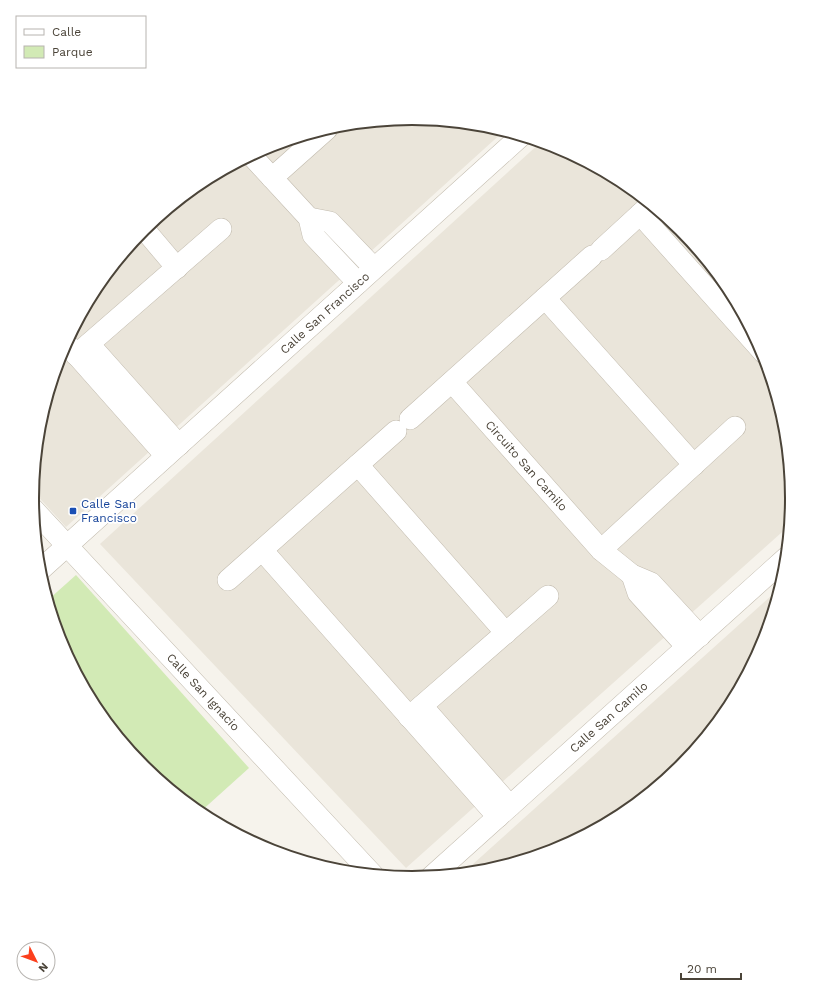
<svg xmlns="http://www.w3.org/2000/svg" width="825" height="997" viewBox="0 0 825 997" font-family="'Work Sans',sans-serif">
	<style>
		.residential { fill: #eae5da }
		.park { fill: #d2eab5 }
		.lines { fill: none; stroke-linecap: round; stroke-linejoin: round }
		.minor-casing { stroke: #c2bbae; stroke-width: 22 }
		.minor { stroke: #fff; stroke-width: 21 }
		.transit-dot { fill: #1a4fb4; stroke: #fff; stroke-width: 1.5 }
		.labels { text-anchor: middle; stroke-width: 3.5; stroke-linejoin: round; paint-order: stroke }
		.street-label { font-size: 12px; fill: #4b4439; stroke: #fff }
		.transit-label { font-size: 12px; fill: #164399; stroke: #fff; text-anchor: start }
		.rim { fill: none; stroke: #4b4439; stroke-width: 2 }
	</style>
	<rect width="100%" height="100%" fill="#f6f3ec"/>
	<path class="residential" d="M413 118 487 125 504 131 66 527 33 491 39 424 61 353 96 287 144 229 201 182 267 147 338 125Z
		M541 142 558 147 624 182 682 230 729 287 764 353 786 424 793 499 790 525 406 868 100 544Z
		M781 587 764 644 729 710 681 768 624 815 558 850 487 872 462 874Z"/>
	<path class="park" d="M76 575 249 768 199 813 143 767 96 710 61 644 48 600Z"/>
	<g class="lines">
		<defs>
			<g id="minor">
				<path d="M251 155 309 218 313 235 358 283"/>
				<path d="M272 178 327 129"/>
				<path d="M640 214 764 353"/>
				<path d="M309 218 330 222 374 268"/>
				<path d="M144 229 177 268"/>
				<path d="M601 250 650 205"/>
				<path d="M545 298 694 465"/>
				<path d="M66 343 166 456"/>
				<path d="M89 344 179 445"/>
				<path d="M76 355 221 229"/>
				<path id="s1" d="M452 382 601 550 632 575 651 583 700 636"/>
				<path d="M410 419 592 256"/>
				<path d="M358 465 506 633"/>
				<path id="s2" d="M33 509 373 875"/>
				<path d="M262 550 498 817"/>
				<path d="M601 550 735 427"/>
				<path id="s3" d="M39 571 521 136"/>
				<path d="M632 575 638 593 687 647"/>
				<path d="M228 580 396 431"/>
				<path d="M422 706 510 806"/>
				<path d="M409 717 548 596"/>
				<path id="s4" d="M431 877 787 557"/>
			</g>
		</defs>
		<use href="#minor" class="minor-casing"/>
		<use href="#minor" class="minor"/>
	</g>
	<rect class="transit-dot" x="69" y="507" width="8" height="8" rx="2"/>
	<g class="labels">
		<g class="street-label">
			<text dy="4" stroke="none"><textPath href="#s3" startOffset="385">Calle San Francisco</textPath></text>
			<text dy="4" stroke="none"><textPath href="#s1" startOffset="112">Circuito San Camilo</textPath></text>
			<text dy="4" stroke="none"><textPath href="#s2" startOffset="250">Calle San Ignacio</textPath></text>
			<text dy="4" stroke="none"><textPath href="#s4" startOffset="239">Calle San Camilo</textPath></text>
		</g>
		<g class="transit-label">
			<text x="81" y="508">Calle San<tspan x="81" dy="14">Francisco</tspan></text>
		</g>
	</g>
	<path d="M0 0H825V997H0ZM39 498a373 373 0 1 1 746 0a373 373 0 1 1-746 0Z" fill="#fff" fill-rule="evenodd"/>
	<path class="rim" d="M39 498a373 373 0 1 1 746 0a373 373 0 1 1-746 0Z"/>
	<rect x="16" y="16" width="130" height="52" fill="#ffffff" stroke="#b7b4b0"/>
	<rect x="24" y="29" width="20" height="6" fill="#ffffff" stroke="#b7b4b0"/>
	<text x="52" y="36" font-size="12" fill="#4b4439">Calle</text>
	<rect x="24" y="46" width="20" height="12" fill="#d2eab5" stroke="#b7b4b0"/>
	<text x="52" y="56" font-size="12" fill="#4b4439">Parque</text>
	<g transform="translate(36 961) rotate(132)"><circle r="19" fill="#ffffff" stroke="#b7b4b0"/>
	<path d="M0-3L7 15L0 10L-7 15Z" fill="#fc3f1d"/>
	<text y="-6" font-size="11" font-weight="bold" text-anchor="middle" fill="#4b4439">N</text>
	</g>
	<path d="M681 973v6h60v-6" fill="none" stroke="#4b4439" stroke-width="2"/>
	<text x="687" y="973" font-size="12" fill="#4b4439" stroke="#ffffff" stroke-width="3" paint-order="stroke">20 m</text>
</svg>
